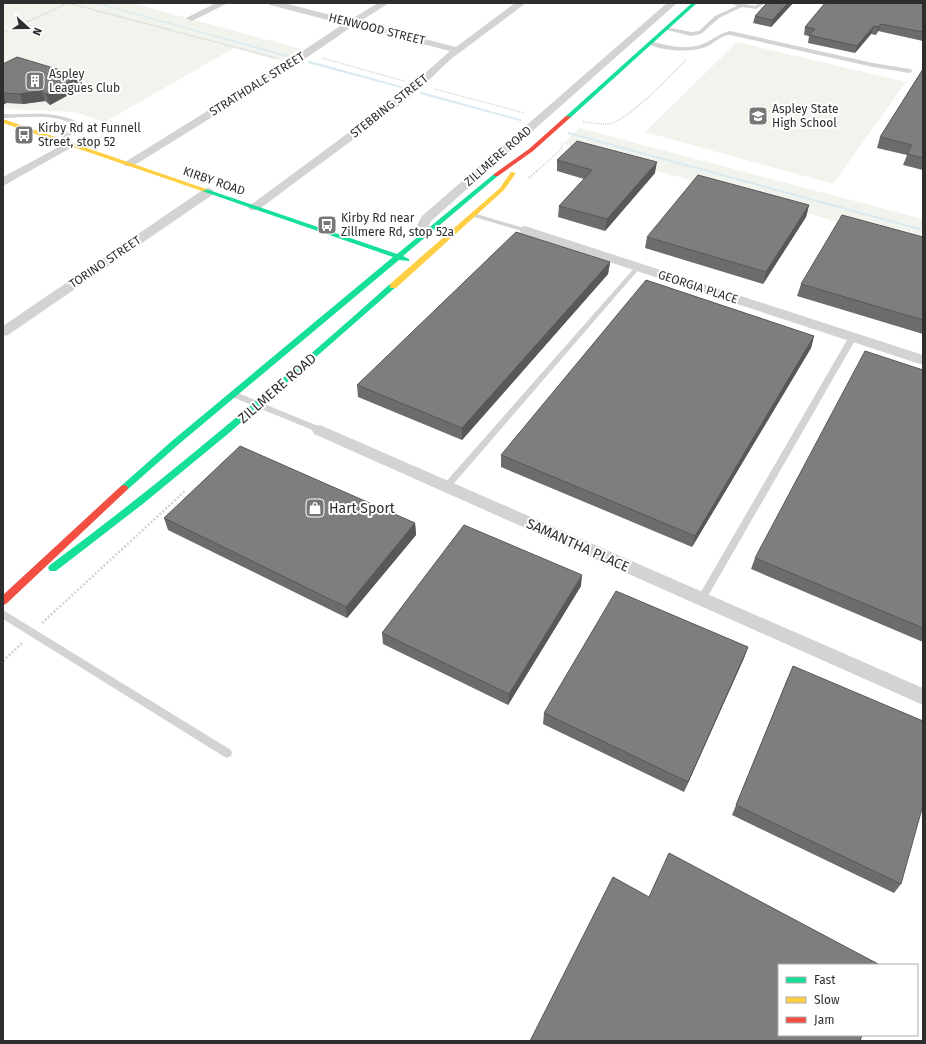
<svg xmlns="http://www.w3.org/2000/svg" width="926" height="1044" viewBox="0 0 926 1044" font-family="'Fira Sans',sans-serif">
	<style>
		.green { fill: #f1f4ec }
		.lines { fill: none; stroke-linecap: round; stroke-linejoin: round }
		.stream { fill: #d9eaf0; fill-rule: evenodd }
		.path-far2 { stroke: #d3d3d3; stroke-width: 1.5; stroke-dasharray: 1 1; stroke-linecap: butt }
		.path-far1 { stroke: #d3d3d3; stroke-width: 2; stroke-dasharray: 1.5 1.5; stroke-linecap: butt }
		.path { stroke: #d3d3d3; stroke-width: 2.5; stroke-dasharray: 2 2; stroke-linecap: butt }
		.lane { fill: #d3d3d3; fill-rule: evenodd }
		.street { fill: #d3d3d3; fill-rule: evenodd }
		.fast { fill: #16e098; fill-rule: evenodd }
		.slow { fill: #ffcf43; fill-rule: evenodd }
		.jam { fill: #f24e42; fill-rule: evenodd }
		.wall { fill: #6c6c6c }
		.shaded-wall { fill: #585858 }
		.building { fill: #7e7e7e; stroke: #585858 }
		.labels { text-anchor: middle; stroke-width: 4; stroke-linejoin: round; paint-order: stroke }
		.far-street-label { font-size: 12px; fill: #2e2e2e; stroke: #fff }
		.far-poi-label { font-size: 12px; fill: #2e2e2e; stroke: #fff; text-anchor: start }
		.street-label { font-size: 14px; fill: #2e2e2e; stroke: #fff }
		.poi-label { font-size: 14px; fill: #2e2e2e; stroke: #fff; text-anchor: start }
	</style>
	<rect width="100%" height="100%" fill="#fff"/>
	<path class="green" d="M3 3H132L301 49 281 61 234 48 105 122 75 112 3 109Z
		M737 42 906 82 833 184 645 132Z
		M579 128 923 219V246L563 144Z"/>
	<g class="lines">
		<path class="stream" d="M94 3H98L290 56 287 57Z
			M308 61H310L404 87 401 88 308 63Z
			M420 92H422L523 120 520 121 420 94Z
			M568 132 923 229V231L568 134Z"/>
		<path class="path-far2" d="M68 3 276 58
			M3 33 68 3
			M322 58 404 81
			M434 89 525 113
			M583 122C591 123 600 124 608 124 627 122 671 75 686 60
			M536 172 562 148V142"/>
		<path class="path-far1" d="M529 178 537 171"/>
		<path class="path" d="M42 623 185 491
			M3 661 23 642"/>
		<path class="lane" d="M730 3H739L755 6 760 3H765L756 9 742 7 719 18 701 34 691 36 663 29 666 27 691 32 699 31 715 16 737 6Z
			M730 31 873 63 910 69 913 71 910 73 873 67 730 35C721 35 716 42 708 46 693 53 662 52 647 43L650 41C668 46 688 51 705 43 714 39 720 33 730 31Z
			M3 114C28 115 54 110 77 122L79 129 61 142 58 140 73 128 72 124C51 113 26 118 3 118Z
			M473 213 527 229 528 230 525 232 471 216 470 215Z
			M638 265 641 267 640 268 450 488H444L443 486 444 484 636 266Z
			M850 335H856L857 337 704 603H698L696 600 698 597Z
			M233 391 323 428 324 430 320 433 317 432 230 396 229 394Z
			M3 610 231 750 232 753 231 756 227 758 223 756 3 619Z"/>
		<path class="street" d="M216 3H228L194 20 191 21 186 18Z
			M268 3H284L350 20 378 3H389L359 22 456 47 515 3H526L451 59 413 95 258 210H250L248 207 405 91 450 51 353 26 290 69 133 166H125L123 164 125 162 282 65 343 24 270 5Z
			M667 3H677L431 221 429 225 432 233 430 236H422L417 225 422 216Z
			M70 141 76 144 74 146 3 186V177Z
			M208 188 212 189 214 192 212 195 8 335 3 336V326L204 189Z
			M525 226 923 355V365L521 233 519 230 521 227Z
			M320 425 923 688V705L314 434 312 430 314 426Z"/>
		<path class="fast" d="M692 3H697L570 118H566V116Z
			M494 174 499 175 403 256 409 259V261L399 260 179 444 127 490H121L120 488 121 486 173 440 393 257 202 191V189H206L397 254Z
			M390 284H396L397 286 229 433 144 503 56 571H50L48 568 50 565C168 478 280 382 390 284Z"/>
		<path class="slow" d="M3 119 206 189 207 190 202 191 3 123Z
			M511 172 516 173 504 190 396 288H390V284L500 188Z"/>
		<path class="jam" d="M566 116 571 117 533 151 498 176H494V174L529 149Z
			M124 485 127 486 128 488 127 490 6 604 3 605V595L121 486Z"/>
	</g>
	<path class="wall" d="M767 3H793L771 27 753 23 755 16Z
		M923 3V41L878 31 876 35 871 34 855 53 808 43 809 36 804 35 805 27Z
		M3 64 83 87 50 105 45 101 23 104 6 103 3 105Z
		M923 69V170L903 165 907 155 877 148 880 137Z
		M557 160 655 173 605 231 558 217 559 206 584 179 557 171Z
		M809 205 806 217 763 284 645 248 647 237Z
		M923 237V334L797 296 801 284Z
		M610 262 608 274 462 440 358 397 357 385Z
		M814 336 811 348 692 547 501 467V455Z
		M923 370V642L751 569 755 558Z
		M164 518 415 523 416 535 347 618 168 530Z
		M581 586 508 705 383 644 382 633Z
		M748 647 744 658 684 792 543 724 544 713Z
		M788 677 901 884 894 893 732 815Z"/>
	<path class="shaded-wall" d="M788 3H793L771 27 772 20Z
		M881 24 878 31 876 35 878 27Z
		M874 26 871 34 855 53 857 46Z
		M80 76 83 87 50 105 46 94Z
		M41 90 45 101 23 104 20 94Z
		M3 93 6 103 3 105Z
		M657 162 655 173 605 231 607 219Z
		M809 205 806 217 763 284 766 272Z
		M610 262 608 274 462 440V428Z
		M814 336 811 348 692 547 695 536Z
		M415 523 416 535 347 618 346 607Z
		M582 575 581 586 508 705 509 694Z
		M748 647 744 658 684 792 688 782Z"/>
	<path class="building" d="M767 3H788L772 20 755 16Z
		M825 3H923V32L881 24 878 27 874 26 857 46 809 35 815 29 805 27Z
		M17 57 80 76 46 94 41 90 20 94 3 93V64Z
		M923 69V158L907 154 912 145 880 137Z
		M577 141 657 162 607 219 559 206 592 170 557 160Z
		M698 175 809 205 766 272 647 237Z
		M842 215 923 237V320L801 284Z
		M516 232 610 262 462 428 357 385Z
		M646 280 814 336 695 536 501 455Z
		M865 351 923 370V628L755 558Z
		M240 446 415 523 346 607 164 518Z
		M464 525 582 575 509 694 382 633Z
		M616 591 748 647 688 782 544 713Z
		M793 666 923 721V805L901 884 736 805Z
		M669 853 880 965H779V1035H862L860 1041H530L613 877 649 897Z"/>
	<defs>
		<symbol id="building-square" viewBox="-11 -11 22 22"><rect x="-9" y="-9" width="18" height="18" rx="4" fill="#777" stroke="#fff"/><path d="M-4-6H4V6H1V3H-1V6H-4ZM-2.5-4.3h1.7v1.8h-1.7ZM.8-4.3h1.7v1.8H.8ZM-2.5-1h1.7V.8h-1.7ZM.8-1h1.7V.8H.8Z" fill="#fff"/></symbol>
		<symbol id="school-square" viewBox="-11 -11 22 22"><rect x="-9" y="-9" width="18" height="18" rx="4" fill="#777" stroke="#fff"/><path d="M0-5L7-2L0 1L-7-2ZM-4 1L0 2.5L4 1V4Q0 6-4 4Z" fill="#fff"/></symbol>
		<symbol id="bus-square" viewBox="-11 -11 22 22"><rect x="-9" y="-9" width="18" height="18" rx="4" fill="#777" stroke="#fff"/><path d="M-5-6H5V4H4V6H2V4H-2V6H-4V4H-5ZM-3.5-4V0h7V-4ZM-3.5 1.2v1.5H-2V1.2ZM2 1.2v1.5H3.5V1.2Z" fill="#fff"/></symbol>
		<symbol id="shop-square" viewBox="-11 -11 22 22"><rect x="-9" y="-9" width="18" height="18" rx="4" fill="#777" stroke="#fff"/><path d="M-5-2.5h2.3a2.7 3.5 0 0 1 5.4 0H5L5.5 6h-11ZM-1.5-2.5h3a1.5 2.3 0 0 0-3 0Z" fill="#fff"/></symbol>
	</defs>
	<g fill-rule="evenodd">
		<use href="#building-square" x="24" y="70" width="22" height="22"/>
		<use href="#school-square" x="747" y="105" width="22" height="22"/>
		<use href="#bus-square" x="13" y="124" width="22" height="22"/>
		<use href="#bus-square" x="316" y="214" width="22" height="22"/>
		<use href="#shop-square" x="304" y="497" width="22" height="22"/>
	</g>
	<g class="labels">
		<g class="far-street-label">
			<text transform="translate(377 29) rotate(14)" y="4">HENWOOD STREET</text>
			<text transform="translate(257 84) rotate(-32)" y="4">STRATHDALE STREET</text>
			<text transform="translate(389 106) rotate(-38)" y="4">STEBBING STREET</text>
			<text transform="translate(498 156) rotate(-41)" y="4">ZILLMERE ROAD</text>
			<text transform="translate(214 181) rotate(19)" y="4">KIRBY ROAD</text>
			<text transform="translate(105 262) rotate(-34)" y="4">TORINO STREET</text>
			<text transform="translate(698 287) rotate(18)" y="4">GEORGIA PLACE</text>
		</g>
		<g class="far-poi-label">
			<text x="49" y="78">Aspley<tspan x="49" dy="14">Leagues Club</tspan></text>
			<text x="772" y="113">Aspley State<tspan x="772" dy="14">High School</tspan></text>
			<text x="38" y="132">Kirby Rd at Funnell<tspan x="38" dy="14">Street, stop 52</tspan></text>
			<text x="341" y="222">Kirby Rd near<tspan x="341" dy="14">Zillmere Rd, stop 52a</tspan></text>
		</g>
		<g class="street-label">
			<text transform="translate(277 388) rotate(-41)" y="5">ZILLMERE ROAD</text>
			<text transform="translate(578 545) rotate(24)" y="5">SAMANTHA PLACE</text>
		</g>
		<g class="poi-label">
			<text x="329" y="513">Hart Sport</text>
		</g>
	</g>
	<rect width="926" height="1044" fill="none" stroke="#2e2e2e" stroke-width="8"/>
	<rect x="778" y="964" width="140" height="72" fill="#ffffff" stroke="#ababab"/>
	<rect x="786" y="977" width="20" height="6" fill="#16e098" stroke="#ababab"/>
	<text x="814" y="984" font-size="12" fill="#2e2e2e">Fast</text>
	<rect x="786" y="997" width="20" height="6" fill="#ffcf43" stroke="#ababab"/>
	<text x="814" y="1004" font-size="12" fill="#2e2e2e">Slow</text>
	<rect x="786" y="1017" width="20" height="6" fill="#f24e42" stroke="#ababab"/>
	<text x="814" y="1024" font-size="12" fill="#2e2e2e">Jam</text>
	<g transform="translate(28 28) rotate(111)" stroke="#ffffff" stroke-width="3" paint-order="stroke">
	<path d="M0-3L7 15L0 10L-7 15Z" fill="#2e2e2e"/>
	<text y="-6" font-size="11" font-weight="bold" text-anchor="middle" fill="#2e2e2e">N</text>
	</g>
</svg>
